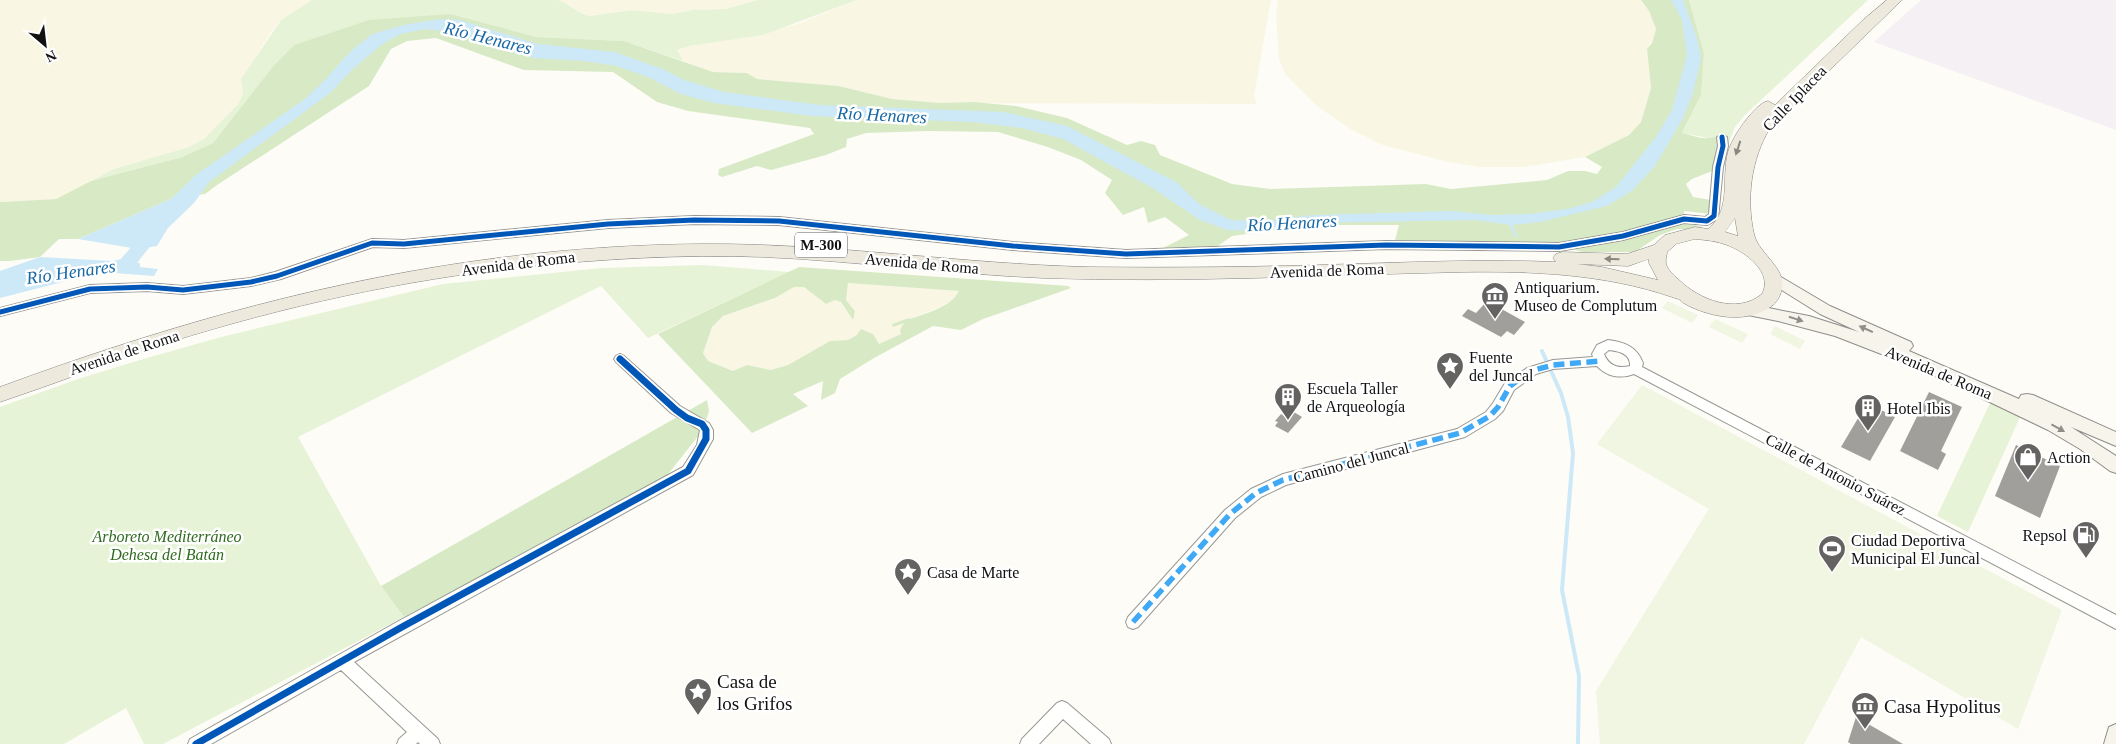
<svg xmlns="http://www.w3.org/2000/svg" width="2116" height="744" viewBox="0 0 2116 744" font-family="Georgia,serif">
	<style>
		.industrial { fill: #f5f0f3 }
		.farmland { fill: #f9f7e4 }
		.green { fill: #e7f3d7 }
		.forest { fill: #d8eac5; fill-rule: evenodd }
		.pitch { fill: #f0f6e1 }
		.water { fill: #cde8f7 }
		.lines { fill: none; stroke-linecap: round; stroke-linejoin: round }
		.stream-far1 { stroke: #cde8f7; stroke-width: 2.5 }
		.stream { stroke: #cde8f7; stroke-width: 4 }
		.river { fill: #cde8f7; fill-rule: evenodd }
		.building { fill: #a19f9c }
		.street-casing { stroke: #979795; stroke-width: 2 }
		.secondary-casing { stroke: #8e8d8b; stroke-width: 2 }
		.primary-casing { stroke: #858482; stroke-width: 1 }
		.street { fill: #fffffe; fill-rule: evenodd }
		.secondary { fill: #f6f4eb; fill-rule: evenodd }
		.primary { fill: #ede9dc; fill-rule: evenodd }
		.quiet { stroke: #3fa9f5; stroke-width: 5.5; stroke-dasharray: 11 5.5; stroke-linecap: butt }
		.cycleway-far1-casing { stroke: #fff; stroke-width: 8 }
		.cycleway-casing { stroke: #fff; stroke-width: 10 }
		.cycleway-far1 { stroke: #0057b8; stroke-width: 5 }
		.cycleway { stroke: #0057b8; stroke-width: 7 }
		.oneway { fill: #8a8881 }
		.oneway2 { fill: #8f8e89 }
		.labels { text-anchor: middle; stroke-width: 5; stroke-linejoin: round; paint-order: stroke }
		.shield { fill: #fff; stroke: #585858; stroke-width: 1 }
		.shield-label { font-size: 15px; font-weight: bold; fill: #111 }
		.street-label { font-size: 16px; fill: #111; stroke: #fff }
		.poi-label { font-size: 16px; fill: #111; stroke: #fff; text-anchor: start }
		.park-label { font-size: 16px; font-style: italic; fill: #2f6b1f; stroke: #fff }
		.water-label { font-size: 18px; font-style: italic; fill: #1768a6; stroke: #fff }
		.near-poi-label { font-size: 19px; fill: #111; stroke: #fff; text-anchor: start }
	</style>
	<rect width="100%" height="100%" fill="#fdfcf7"/>
	<path class="industrial" d="M1921 0H2116V130L1874 42Z"/>
	<path class="farmland" d="M0 0H312L281 20 273 29 256 56 239 103 204 139 189 147 114 170 56 199 0 202Z
		M558 0H758L725 9 693 10 672 14 633 10 588 16 581 15 569 4Z
		M857 0H1271L1254 96 1257 104 941 103 892 99 839 86 757 79 747 73 713 72 683 61 676 52V50L689 46 795 25Z
		M1278 0H1641L1649 11 1656 29 1651 43 1647 49 1651 88 1641 122 1629 135 1585 157 1524 167H1479L1444 161 1383 145 1350 129 1317 106 1285 74 1279 59 1276 15Z
		M848 283 959 291 955 299 940 307 910 319 905 323 901 334 879 344 857 335 848 340 830 341 788 365 771 370 747 365 733 371 708 361 703 353 712 327 723 316 775 298 794 287 804 286 826 304 835 300 841 302 853 320 855 311 846 300Z"/>
	<path class="green" d="M312 0H558C570 3 577 14 589 16L633 10 672 14 693 10 725 9 758 0H857L763 35 689 46 677 50 683 61 624 41 536 37 504 29 294 45 274 65 213 143 182 157 91 181 114 169 189 147 204 139 239 103 243 92 241 79 281 20Z
		M1689 0H1868L1745 115 1735 127 1729 142 1723 137 1708 138 1682 133 1701 95 1704 53Z
		M703 265 789 272 648 338 601 286 298 437 381 586 404 617 163 744H144L126 708 64 744H0V407L78 379 140 360 221 337 443 284 601 268Z
		M1925 371 2021 415 1968 532 1937 516 1990 403 1925 374Z"/>
	<path class="forest" d="M1641 0H1689L1704 53 1701 95 1682 133C1689 134 1700 139 1707 138 1717 137 1720 135 1729 142L1722 167 1692 179 1686 184 1693 197 1711 200V214L1684 211V223L1703 227 1701 229H1677L1660 235 1635 252H1582L1559 245 1481 242 1394 244 1399 225H1313L1232 236 1215 248 1157 251 1189 235 1165 217 1148 223 1144 207 1123 215 1105 193 1112 180 1081 160 1048 147 998 132 927 131 866 133 847 139 846 147 826 155 771 170 757 166 722 177 718 175 719 169 814 134 810 128 688 111 657 102 613 72 524 70 436 38 407 41 391 49 369 86 217 185 205 194 171 199 78 239H59L40 257 10 261H0V202L56 199 91 181 182 157 213 143 274 65 294 45 369 20 450 14 536 37 624 41 713 72 747 73 757 79 839 86 892 99 941 103 974 102 1016 106 1067 118 1127 145 1141 141 1155 145 1160 155 1232 184 1270 189 1426 184 1451 189 1547 180 1568 171H1585L1597 174 1602 167 1585 157 1629 135 1641 122 1651 88 1647 49 1652 43 1656 29 1649 11Z
		M799 267 1068 286 1071 288 983 319 961 330 933 326 874 358 840 379 835 393 821 400 823 381 793 394 808 406 752 433 658 334ZM848 283 959 291C951 307 927 313 910 319L909 318 892 324 893 327 904 323 900 330 901 334 879 344 873 334 861 329 857 335 848 340 830 341 788 365 771 370 747 365 733 371 708 361 703 353 712 327 723 316 775 298 794 287H804L826 304 835 300 841 302 853 320 855 311 846 300Z
		M707 400 709 411 703 430 661 483 404 617 381 586Z"/>
	<path class="pitch" d="M1668 301 1698 315 1692 323 1662 308Z
		M1715 319 1748 334 1742 343 1709 327Z
		M1775 326 1805 341 1800 349 1770 334Z
		M1642 385 2062 610 2018 729 1861 637 1804 744H1600L1596 691 1709 509 1597 444Z"/>
	<path class="water" d="M1671 0H1683L1697 38 1701 59 1693 93 1683 118 1655 166 1633 190 1607 206 1540 222 1511 225 1476 220 1309 223 1252 231 1227 230 1200 220 1151 187 1063 139 1022 128 973 122 812 116 714 103 681 94 648 77 617 66 584 61 533 58 487 45 451 32 426 29 400 34 381 45 353 69 330 93 209 182 194 203 168 228 157 246 138 249 78 239 171 199 196 175 305 99 324 81 349 53 372 34 408 24 442 19 460 20 538 44 615 52 665 70 684 80 724 92 819 105 1004 112 1067 126 1176 182 1199 204 1231 220 1263 221 1313 215 1451 211 1492 215 1528 214 1567 209 1592 202 1616 187 1656 137 1672 110 1687 55 1682 20Z
		M40 257 130 262 140 263V267L158 269 154 276 101 272 0 298V271Z"/>
	<g class="lines">
		<path class="stream-far1" d="M1510 223 1516 236"/>
		<path class="stream" d="M1542 351 1561 393 1568 417 1573 453 1562 590 1579 676 1578 744"/>
		<path class="river" d="M155 224 161 226 163 230 133 268 114 274 101 272 98 268 101 264 121 259 149 226Z"/>
	</g>
	<path class="building" d="M1487 301 1525 322 1514 335 1507 331 1501 337 1462 316 1468 309 1476 313Z
		M1929 392 1962 407 1941 451 1946 454 1938 470 1900 451Z
		M1867 403 1895 417 1870 461 1841 447Z
		M1289 409 1302 417 1288 433 1275 426 1278 422 1275 421 1281 414 1284 416Z
		M2016 445 2060 466 2040 518 1995 496Z
		M1856 717 1903 744H1851L1848 742Z"/>
	<g class="lines">
		<defs>
			<path id="street" d="M1722 134 1727 137 1728 146 1723 167 1718 219 1707 225 1684 223 1623 240 1559 251 1386 249 1126 258 1013 250 779 225 694 224 608 228 404 248 373 247 281 279 251 286 183 294 147 291 90 293 0 316V308L90 285 147 283 183 286 251 278 275 272 372 239 404 240 608 220 694 216 779 217 1013 242 1126 250 1386 241 1559 243 1623 232 1684 215 1705 217 1709 214 1713 167 1718 146 1717 137Z
				M1608 340C1625 342 1637 347 1643 363L1642 367 2116 615V629L1634 374C1621 379 1607 377 1597 366L1553 369 1536 374 1514 390 1503 411 1495 419 1465 437 1286 485 1261 497 1235 518 1138 627 1133 629 1128 627 1126 622 1128 617 1225 510 1251 489 1283 474 1457 429 1486 412 1493 403 1505 383 1527 368 1553 360 1593 357 1592 354 1597 345ZM1609 350C1619 351 1631 354 1630 366 1618 369 1609 366 1604 354Z
				M620 354 624 356 680 406 709 423 713 430V439L693 475 354 662 438 739 440 744H420L418 742 416 744H397L399 739 407 732 341 670 211 744H188L190 739 397 622 683 467 697 445 700 430 671 413 616 362 614 359 616 356Z
				M1062 701 1067 703 1109 739 1111 744H1091L1063 719 1039 744H1020L1022 739 1057 703Z"/>
			<path id="secondary" d="M1774 273 1830 306 1911 342 1913 346 1909 351 2019 399 2021 395 2027 394 2033 395 2116 432V446L2071 427 2116 456V473L2110 471 2080 449 2048 430 1925 371 1835 336 1778 321 1743 314 1740 310 1743 306 1748 304 1809 316 1859 332 1820 314 1769 282 1766 278 1769 274Z
				M2116 724V744H2104L2109 727Z"/>
			<path id="primary" d="M1887 0H1902L1770 128C1751 159 1746 199 1754 234 1759 256 1791 269 1780 295 1777 302 1773 306 1767 309 1743 323 1712 317 1689 306 1672 297 1690 303 1672 297 1605 274 1533 271 1464 272 1323 275 1183 283 1043 278 949 274 856 261 763 257 683 254 602 259 523 267 403 280 285 306 170 342 113 361 57 383 0 402V387C230 302 455 246 702 244 832 243 960 264 1089 267 1176 268 1264 267 1351 264 1419 262 1488 259 1556 262L1553 258 1556 254 1562 252 1627 254 1654 245 1665 235 1695 227 1708 229C1732 210 1721 179 1728 152 1732 139 1741 126 1750 115 1755 110 1760 103 1768 101L1775 105 1863 20ZM1735 218 1738 236 1725 232ZM1695 239C1706 240 1717 241 1727 245 1744 251 1774 272 1762 294 1737 315 1699 300 1678 279 1673 275 1668 270 1666 264 1665 260 1667 255 1667 252L1676 244ZM1649 259V263L1658 280 1602 267 1577 264 1628 266Z"/>
		</defs>
		<use href="#street" class="street-casing"/>
		<use href="#secondary" class="secondary-casing"/>
		<use href="#primary" class="primary-casing"/>
		<use href="#street" class="street"/>
		<use href="#secondary" class="secondary"/>
		<use href="#primary" class="primary"/>
		<path class="quiet" d="M1133 622 1230 514 1256 493 1283 480 1460 433 1490 416 1498 407 1510 386 1531 371 1553 365 1600 361"/>
		<defs>
			<path id="cycleway-far1" d="M0 312 90 289 147 287 183 290 251 282 277 276 372 243 404 244 608 224 694 220 779 221 1013 246 1126 254 1386 245 1559 247 1623 236 1684 219 1707 221 1714 216 1718 167 1723 146 1722 137"/>
			<path id="cycleway" d="M196 744 402 627 688 471 706 439V430L702 424 687 418 676 410 620 359"/>
		</defs>
		<use href="#cycleway-far1" class="cycleway-far1-casing"/>
		<use href="#cycleway" class="cycleway-casing"/>
		<use href="#cycleway-far1" class="cycleway-far1"/>
		<use href="#cycleway" class="cycleway"/>
	</g>
	<defs><path id="oneway-solid" d="M-6-.8H1V-3.2L6.5 0L1 3.2V.8H-6Z" transform="scale(1.25)"/></defs>
	<g class="oneway">
		<use href="#oneway-solid" transform="translate(1738 148) rotate(108)"/>
		<use href="#oneway-solid" transform="translate(1612 259) rotate(-179)"/>
	</g>
	<g class="oneway2">
		<use href="#oneway-solid" transform="translate(1796 319) rotate(17)"/>
		<use href="#oneway-solid" transform="translate(1866 329) rotate(-156)"/>
		<use href="#oneway-solid" transform="translate(2058 428) rotate(29)"/>
	</g>
	<defs>
		<symbol id="museum-pin" viewBox="-11 -11 22 30"><path d="M0 17L-7.5 6A9.5 9.5 0 1 1 7.5 6Z" fill="#646362" stroke="#fff"/><path d="M0-6L6-3V-2H-6V-3ZM-5-1h2V3h-2ZM-1-1h2V3h-2ZM3-1h2V3H3ZM-6 4H6V6H-6Z" fill="#fff"/></symbol>
		<symbol id="sight-pin" viewBox="-11 -11 22 30"><path d="M0 17L-7.5 6A9.5 9.5 0 1 1 7.5 6Z" fill="#646362" stroke="#fff"/><path d="M0-6L1.8-2.2L6-1.7L2.9 1.2L3.7 5.4L0 3.3L-3.7 5.4L-2.9 1.2L-6-1.7L-1.8-2.2Z" fill="#fff"/></symbol>
		<symbol id="building-pin" viewBox="-11 -11 22 30"><path d="M0 17L-7.5 6A9.5 9.5 0 1 1 7.5 6Z" fill="#646362" stroke="#fff"/><path d="M-4-6H4V6H1V3H-1V6H-4ZM-2.5-4.3h1.7v1.8h-1.7ZM.8-4.3h1.7v1.8H.8ZM-2.5-1h1.7V.8h-1.7ZM.8-1h1.7V.8H.8Z" fill="#fff"/></symbol>
		<symbol id="shop-pin" viewBox="-11 -11 22 30"><path d="M0 17L-7.5 6A9.5 9.5 0 1 1 7.5 6Z" fill="#646362" stroke="#fff"/><path d="M-5-2.5h2.3a2.7 3.5 0 0 1 5.4 0H5L5.5 6h-11ZM-1.5-2.5h3a1.5 2.3 0 0 0-3 0Z" fill="#fff"/></symbol>
		<symbol id="fuel-pin" viewBox="-11 -11 22 30"><path d="M0 17L-7.5 6A9.5 9.5 0 1 1 7.5 6Z" fill="#646362" stroke="#fff"/><path d="M-5.5-6h7V0h2V4h1.3V-2.5L3-4.5l.8-.8L6-3V5H2.5V1h-1V6h-7ZM-4.2-4.7v3.2H.2V-4.7Z" fill="#fff"/></symbol>
		<symbol id="stadium-pin" viewBox="-11 -11 22 30"><path d="M0 17L-7.5 6A9.5 9.5 0 1 1 7.5 6Z" fill="#646362" stroke="#fff"/><path d="M0-5a6.5 5 0 1 0 0 10a6.5 5 0 1 0 0-10ZM-3.5-1.8h7v3.6h-7Z" fill="#fff"/></symbol>
	</defs>
	<g fill-rule="evenodd">
		<use href="#museum-pin" x="1479" y="280" width="32" height="43"/>
		<use href="#sight-pin" x="1434" y="350" width="32" height="43"/>
		<use href="#building-pin" x="1272" y="381" width="32" height="43"/>
		<use href="#building-pin" x="1852" y="392" width="32" height="43"/>
		<use href="#shop-pin" x="2012" y="441" width="32" height="43"/>
		<use href="#fuel-pin" x="2070" y="519" width="32" height="43"/>
		<use href="#stadium-pin" x="1816" y="533" width="32" height="43"/>
		<use href="#sight-pin" x="892" y="556" width="32" height="43"/>
		<use href="#sight-pin" x="682" y="676" width="32" height="43"/>
		<use href="#museum-pin" x="1849" y="690" width="32" height="43"/>
	</g>
	<g class="labels">
		<rect class="shield" x="795" y="232.5" width="52" height="25" rx="4"/>
		<g class="shield-label">
			<text x="821" y="250">M-300</text>
		</g>
		<g class="street-label">
			<text transform="translate(1794 98) rotate(-46)" y="6">Calle Iplacea</text>
			<text transform="translate(518 263) rotate(-7)" y="6">Avenida de Roma</text>
			<text transform="translate(922 263) rotate(5)" y="6">Avenida de Roma</text>
			<text transform="translate(1327 270) rotate(-2)" y="6">Avenida de Roma</text>
			<text transform="translate(124 352) rotate(-18)" y="6">Avenida de Roma</text>
			<text transform="translate(1939 372) rotate(23)" y="6">Avenida de Roma</text>
			<text transform="translate(1351 462) rotate(-15)" y="6">Camino del Juncal</text>
			<text transform="translate(1836 474) rotate(28)" y="6">Calle de Antonio Suárez</text>
		</g>
		<g class="poi-label">
			<text x="1514" y="293">Antiquarium.<tspan x="1514" dy="18">Museo de Complutum</tspan></text>
			<text x="1469" y="363">Fuente<tspan x="1469" dy="18">del Juncal</tspan></text>
			<text x="1307" y="394">Escuela Taller<tspan x="1307" dy="18">de Arqueología</tspan></text>
			<text x="1887" y="414">Hotel Ibis</text>
			<text x="2047" y="463">Action</text>
			<text x="2067" y="541" text-anchor="end">Repsol</text>
			<text x="1851" y="546">Ciudad Deportiva<tspan x="1851" dy="18">Municipal El Juncal</tspan></text>
			<text x="927" y="578">Casa de Marte</text>
		</g>
		<g class="park-label">
			<text x="167" y="542">Arboreto Mediterráneo<tspan x="167" dy="18">Dehesa del Batán</tspan></text>
		</g>
		<g class="water-label">
			<text transform="translate(488 38) rotate(14)" y="6">Río Henares</text>
			<text transform="translate(882 115) rotate(3)" y="6">Río Henares</text>
			<text transform="translate(1292 223) rotate(-3)" y="6">Río Henares</text>
			<text transform="translate(71 272) rotate(-8)" y="6">Río Henares</text>
		</g>
		<g class="near-poi-label">
			<text x="717" y="688">Casa de<tspan x="717" dy="22">los Grifos</tspan></text>
			<text x="1884" y="713">Casa Hypolitus</text>
		</g>
	</g>
	<g transform="translate(45 45) rotate(152)" stroke="#ffffff" stroke-width="4" paint-order="stroke">
	<path d="M0-4L9 19L0 12L-9 19Z" fill="#111111"/>
	<text y="-8" font-size="14" font-weight="bold" text-anchor="middle" fill="#111111">N</text>
	</g>
</svg>
